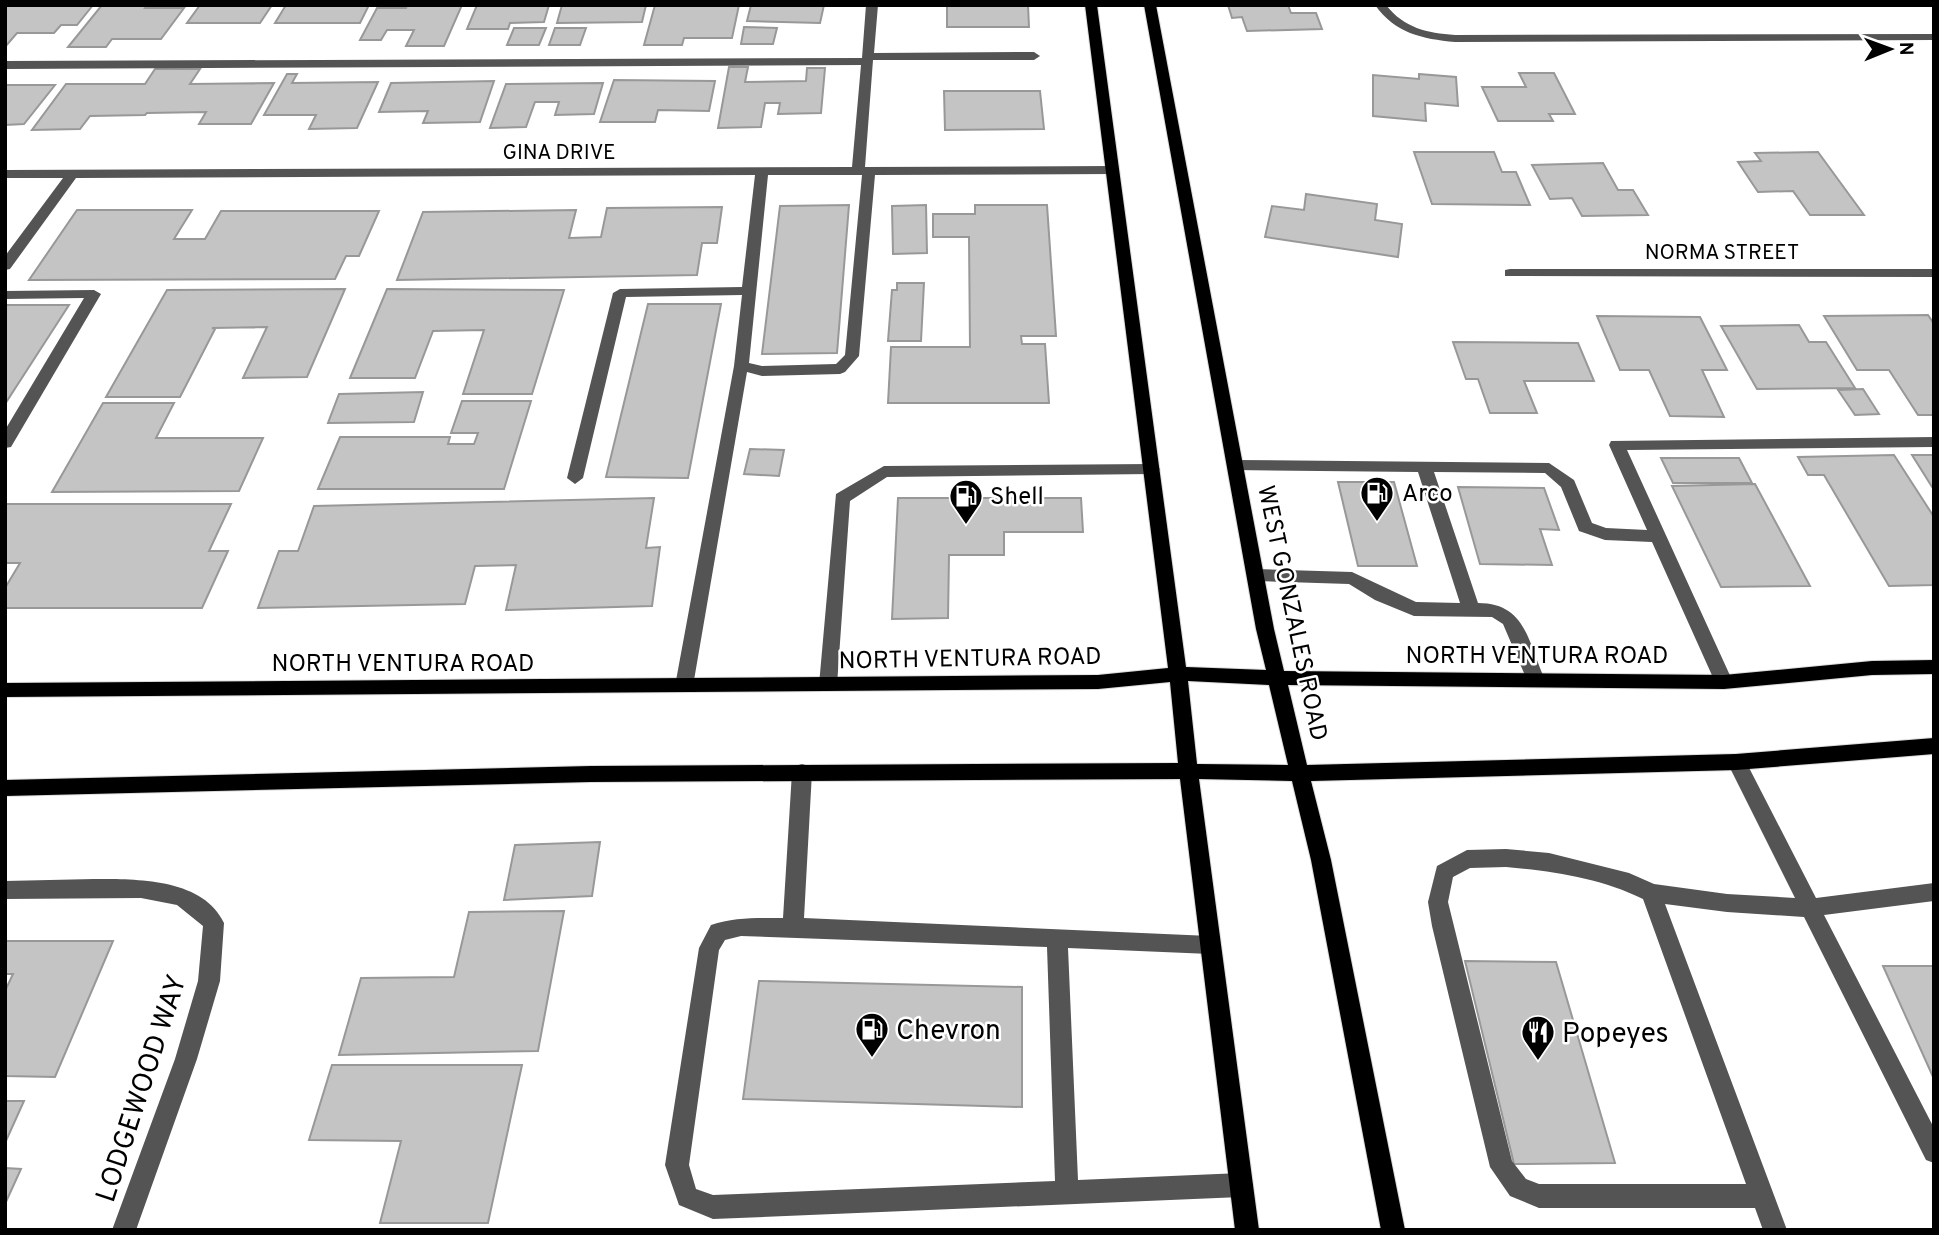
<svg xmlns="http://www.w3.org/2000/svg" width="1939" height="1235" viewBox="0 0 1939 1235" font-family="Overpass,sans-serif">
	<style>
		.building { fill: #c4c4c4; stroke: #989898; stroke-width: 2 }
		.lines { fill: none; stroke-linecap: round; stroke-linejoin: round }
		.major-casing { stroke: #dbdbdb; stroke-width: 2 }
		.minor { fill: #545454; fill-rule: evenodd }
		.major { fill: #000; fill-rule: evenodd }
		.labels { text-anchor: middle; stroke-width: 5; stroke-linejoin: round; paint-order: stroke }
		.far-street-label { font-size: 21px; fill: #000; stroke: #fff }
		.poi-label { font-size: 24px; fill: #000; stroke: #fff; text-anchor: start }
		.street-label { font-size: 24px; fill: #000; stroke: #fff }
		.near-poi-label { font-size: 28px; fill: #000; stroke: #fff; text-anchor: start }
		.near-street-label { font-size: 28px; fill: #000; stroke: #fff }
	</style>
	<rect width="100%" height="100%" fill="#fff"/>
	<path class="building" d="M8 5H93L77 25H61L54 33H17L5 47V8Z
		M102 5H147L145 8H184L161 39H112L106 47H68Z
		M200 5H272L260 23H187Z
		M286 5H369L360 23H275Z
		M407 5H462L444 46H406L414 30H387L381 40H360L377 8H406Z
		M477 5H549L544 22 510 23 508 29H467Z
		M562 5H646L642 22 557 23Z
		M655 5H739L732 38H684L682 45H644Z
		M751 5H824L820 23 747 21Z
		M947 5H1028L1029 27H947Z
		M1228 5H1288L1291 13H1316L1322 29 1247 31 1242 17 1232 18Z
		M744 27 777 28 773 44H741Z
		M514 28H546L539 45H507Z
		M555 28H586L580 45H549Z
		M729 67H748L745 82 806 81 807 68H825L821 113 778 114 780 103H765L761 127 718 128Z
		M155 69H200L190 84 274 83 251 124H199L206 112 147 113 145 115 90 116 80 129 32 130 66 84H145Z
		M1519 73H1554L1575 114H1549L1553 121H1498L1482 87H1526Z
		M287 74H297L292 83 378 82 357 128 309 129 316 115H264Z
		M1419 74 1456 77 1458 106 1425 103 1426 121 1373 116V75L1419 79Z
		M614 80 715 81 709 111 658 110 655 122H600Z
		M494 81 480 122 423 123 428 111 379 112 391 83Z
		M603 83 594 114 555 115 559 102H535L526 127 490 128 506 84Z
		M5 85H55L24 124 5 125Z
		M944 91H1040L1044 129 945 130Z
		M1414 152H1494L1502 172H1516L1530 205 1432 204Z
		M1818 152 1864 215H1810L1793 191 1758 192 1738 162 1761 161 1755 153Z
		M1603 163 1618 190H1633L1648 215 1582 216 1572 198 1550 199 1532 165Z
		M1306 194 1377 204 1375 220 1402 224 1398 257 1265 237 1272 206 1304 210Z
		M849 205 837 353 762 354 780 206Z
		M926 205 927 253 893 254 892 206Z
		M975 205H1047L1056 336H1021L1022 344H1045L1049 403H888L891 347H970L969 237H933V214H975Z
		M722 207 717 243H702L697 275 397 280 423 212 576 210 569 238 601 237 607 208Z
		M77 210H192L174 239H205L221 211H379L359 256H346L335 279 29 280Z
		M897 283H924L921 341H888L892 290H897Z
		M345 289 307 377 243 378 267 327 212 328 215 329 180 397H106L167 290Z
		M387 289 564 290 532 394H463L484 330 433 331 415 378H350Z
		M648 304H721L688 478 606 477Z
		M5 305H69L5 404Z
		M1928 315 1934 324V415H1918L1889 370H1857L1824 316Z
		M1597 316 1700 317 1727 370H1702L1724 417 1670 416 1649 370H1620Z
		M1799 325 1809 342H1826L1855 388 1757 389 1721 326Z
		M1453 342 1578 343 1594 381H1524L1537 413H1490L1478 379H1466Z
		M1863 389 1879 414 1855 415 1838 390Z
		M423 392 414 422 328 423 339 394Z
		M462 401H531L504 489H318L340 437H450L448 444H474L478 433H451Z
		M103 403H174L156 438H263L239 491 52 492Z
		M750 449 784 450 779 476 744 474Z
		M1894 455 1934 517V585L1889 586 1824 475H1808L1798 457Z
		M1912 455H1934V490Z
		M1661 458H1739L1752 483H1673Z
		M1338 482H1394L1417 566H1358Z
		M1755 484 1810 586 1721 587 1672 486Z
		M1458 487 1544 488 1559 530 1540 529 1552 565 1480 564Z
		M654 498 646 548 660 547 652 606 506 610 516 565 475 566 465 604 258 608 279 551H298L314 506Z
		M898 498H1081L1083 532H1004V555H949L948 618 892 619Z
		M5 504H231L209 551H228L202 608H5V588L20 563H5Z
		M600 842 592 896 504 900 515 845Z
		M564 911 538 1051 339 1055 361 978 454 977 469 912Z
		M5 941H113L55 1077 5 1076V991L13 974H5Z
		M1465 961 1556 962 1615 1163 1514 1164Z
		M1883 966H1934V1079Z
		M759 981 1022 987V1107L743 1099Z
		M332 1065H522L488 1223H380L401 1141 309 1140Z
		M5 1101H24L5 1143Z
		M5 1168 21 1169 5 1204Z"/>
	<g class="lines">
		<defs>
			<path id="major" d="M1085 5H1097L1186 667 1266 670 1256 629 1144 5H1156L1274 629 1284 671 1724 675 1872 661 1934 660V674L1872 675 1724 689 1288 685 1307 765 1736 754 1934 738V754L1736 770 1311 781 1331 860 1405 1230H1381L1311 860 1292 781 1199 779 1259 1230H1235L1180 779 591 782 5 796V780L591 766 1178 763 1170 682 1098 689 5 697V683L1098 675 1168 668ZM1188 681 1269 685 1288 765 1197 764Z"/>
		</defs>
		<use href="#major" class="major-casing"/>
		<path class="minor" d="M866 5H878L874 53 1034 52 1040 56 1034 60H873L865 167 1113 166 1119 170 1113 174 875 175 859 356 845 372 840 374 762 376 747 372 693 686 690 691H678L675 686 734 366 742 295 626 297 583 478 575 484 567 478 613 293 620 289 742 287 755 175 76 178 10 269 5 270V256L63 178H5V170L852 167 861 65 5 69V61L862 58ZM768 175H862L845 355 836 364 762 366 749 363Z
			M1375 5H1386C1404 28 1427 33 1455 35L1934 34V40L1455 42C1422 39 1395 33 1375 5Z
			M1510 269H1934V277L1505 276V270Z
			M94 290 101 294 11 447 5 448V430L84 298 5 299V291Z
			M1934 437V447L1627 450 1733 682 1730 687H1718L1715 682 1652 542 1605 540 1579 531 1561 487 1545 473 1434 472 1478 603C1526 603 1528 642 1545 680L1542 685H1530L1527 680 1503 624 1492 617 1414 616 1375 600 1349 584 1256 581 1247 575 1256 569 1352 572 1416 602 1460 603 1418 472 1235 470 1227 465 1235 460 1549 463 1574 480 1592 523 1606 528 1647 530 1609 445 1611 441Z
			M1152 464 1160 469 1152 474 887 477 850 501 837 685 834 690H822L819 685 836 494 884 466Z
			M1736 754 1743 756 1816 898 1934 883V901L1824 915 1934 1128V1163L1926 1160 1804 917 1727 912 1665 904 1787 1230H1763L1755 1208H1539L1510 1196 1490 1167 1432 926 1428 902 1437 866 1467 850 1506 849 1549 853 1629 873 1654 884 1727 894 1795 898 1727 762 1729 756ZM1506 867C1552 871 1601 878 1643 899L1746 1184H1539L1526 1179 1512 1161 1448 902 1453 877 1470 868Z
			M802 764 809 766 812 772 804 918 1210 936 1217 938 1220 945 1217 952 1210 954 1068 948 1078 1180 1241 1173 1249 1177 1253 1185 1249 1193 1241 1197 713 1219 679 1205 665 1165 699 948 711 925C734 917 758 918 783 918L792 772 795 766ZM741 936 1047 947 1055 1181 713 1195 696 1189 689 1165 719 950 725 940Z
			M94 879C136 879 203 878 224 923L220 981 197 1059 136 1230H112L175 1059 198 981 203 926 177 905 141 898 5 899V881Z"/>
		<use href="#major" class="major"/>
	</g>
	<defs>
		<symbol id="fuel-pin" viewBox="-11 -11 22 30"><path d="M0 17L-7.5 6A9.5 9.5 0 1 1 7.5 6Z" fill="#000" stroke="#fff"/><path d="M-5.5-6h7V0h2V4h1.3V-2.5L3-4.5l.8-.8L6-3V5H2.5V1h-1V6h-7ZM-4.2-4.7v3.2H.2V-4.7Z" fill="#fff"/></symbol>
		<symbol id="restaurant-pin" viewBox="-11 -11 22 30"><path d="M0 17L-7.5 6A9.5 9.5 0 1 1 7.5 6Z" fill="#000" stroke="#fff"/><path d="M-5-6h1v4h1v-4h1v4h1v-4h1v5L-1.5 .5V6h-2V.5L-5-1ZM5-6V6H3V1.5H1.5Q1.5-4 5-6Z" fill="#fff"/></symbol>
	</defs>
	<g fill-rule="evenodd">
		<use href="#fuel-pin" x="1358" y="474" width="38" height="52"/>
		<use href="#fuel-pin" x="947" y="477" width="38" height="52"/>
		<use href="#fuel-pin" x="853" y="1010" width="38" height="52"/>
		<use href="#restaurant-pin" x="1519" y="1013" width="38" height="52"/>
	</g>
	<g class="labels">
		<g class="far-street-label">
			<text x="559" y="159">GINA DRIVE</text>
			<text x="1722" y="259">NORMA STREET</text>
		</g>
		<g class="poi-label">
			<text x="1402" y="501">Arco</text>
			<text x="990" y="504">Shell</text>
		</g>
		<g class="street-label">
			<text transform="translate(1293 613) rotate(78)" y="8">WEST GONZALES ROAD</text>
			<text x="1537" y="663">NORTH VENTURA ROAD</text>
			<text transform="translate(970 658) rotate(-1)" y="8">NORTH VENTURA ROAD</text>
			<text x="403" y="671">NORTH VENTURA ROAD</text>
		</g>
		<g class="near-poi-label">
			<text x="896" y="1039">Chevron</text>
			<text x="1562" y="1042">Popeyes</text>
		</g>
		<g class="near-street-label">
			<text transform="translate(140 1088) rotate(-72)" y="10">LODGEWOOD WAY</text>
		</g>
	</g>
	<rect width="1939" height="1235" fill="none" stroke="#000000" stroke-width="14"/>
	<g transform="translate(1890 49) rotate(89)" stroke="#ffffff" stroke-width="5" paint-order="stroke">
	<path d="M0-5L12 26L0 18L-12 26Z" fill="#000000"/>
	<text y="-10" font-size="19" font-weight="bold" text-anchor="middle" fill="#000000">N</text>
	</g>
</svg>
